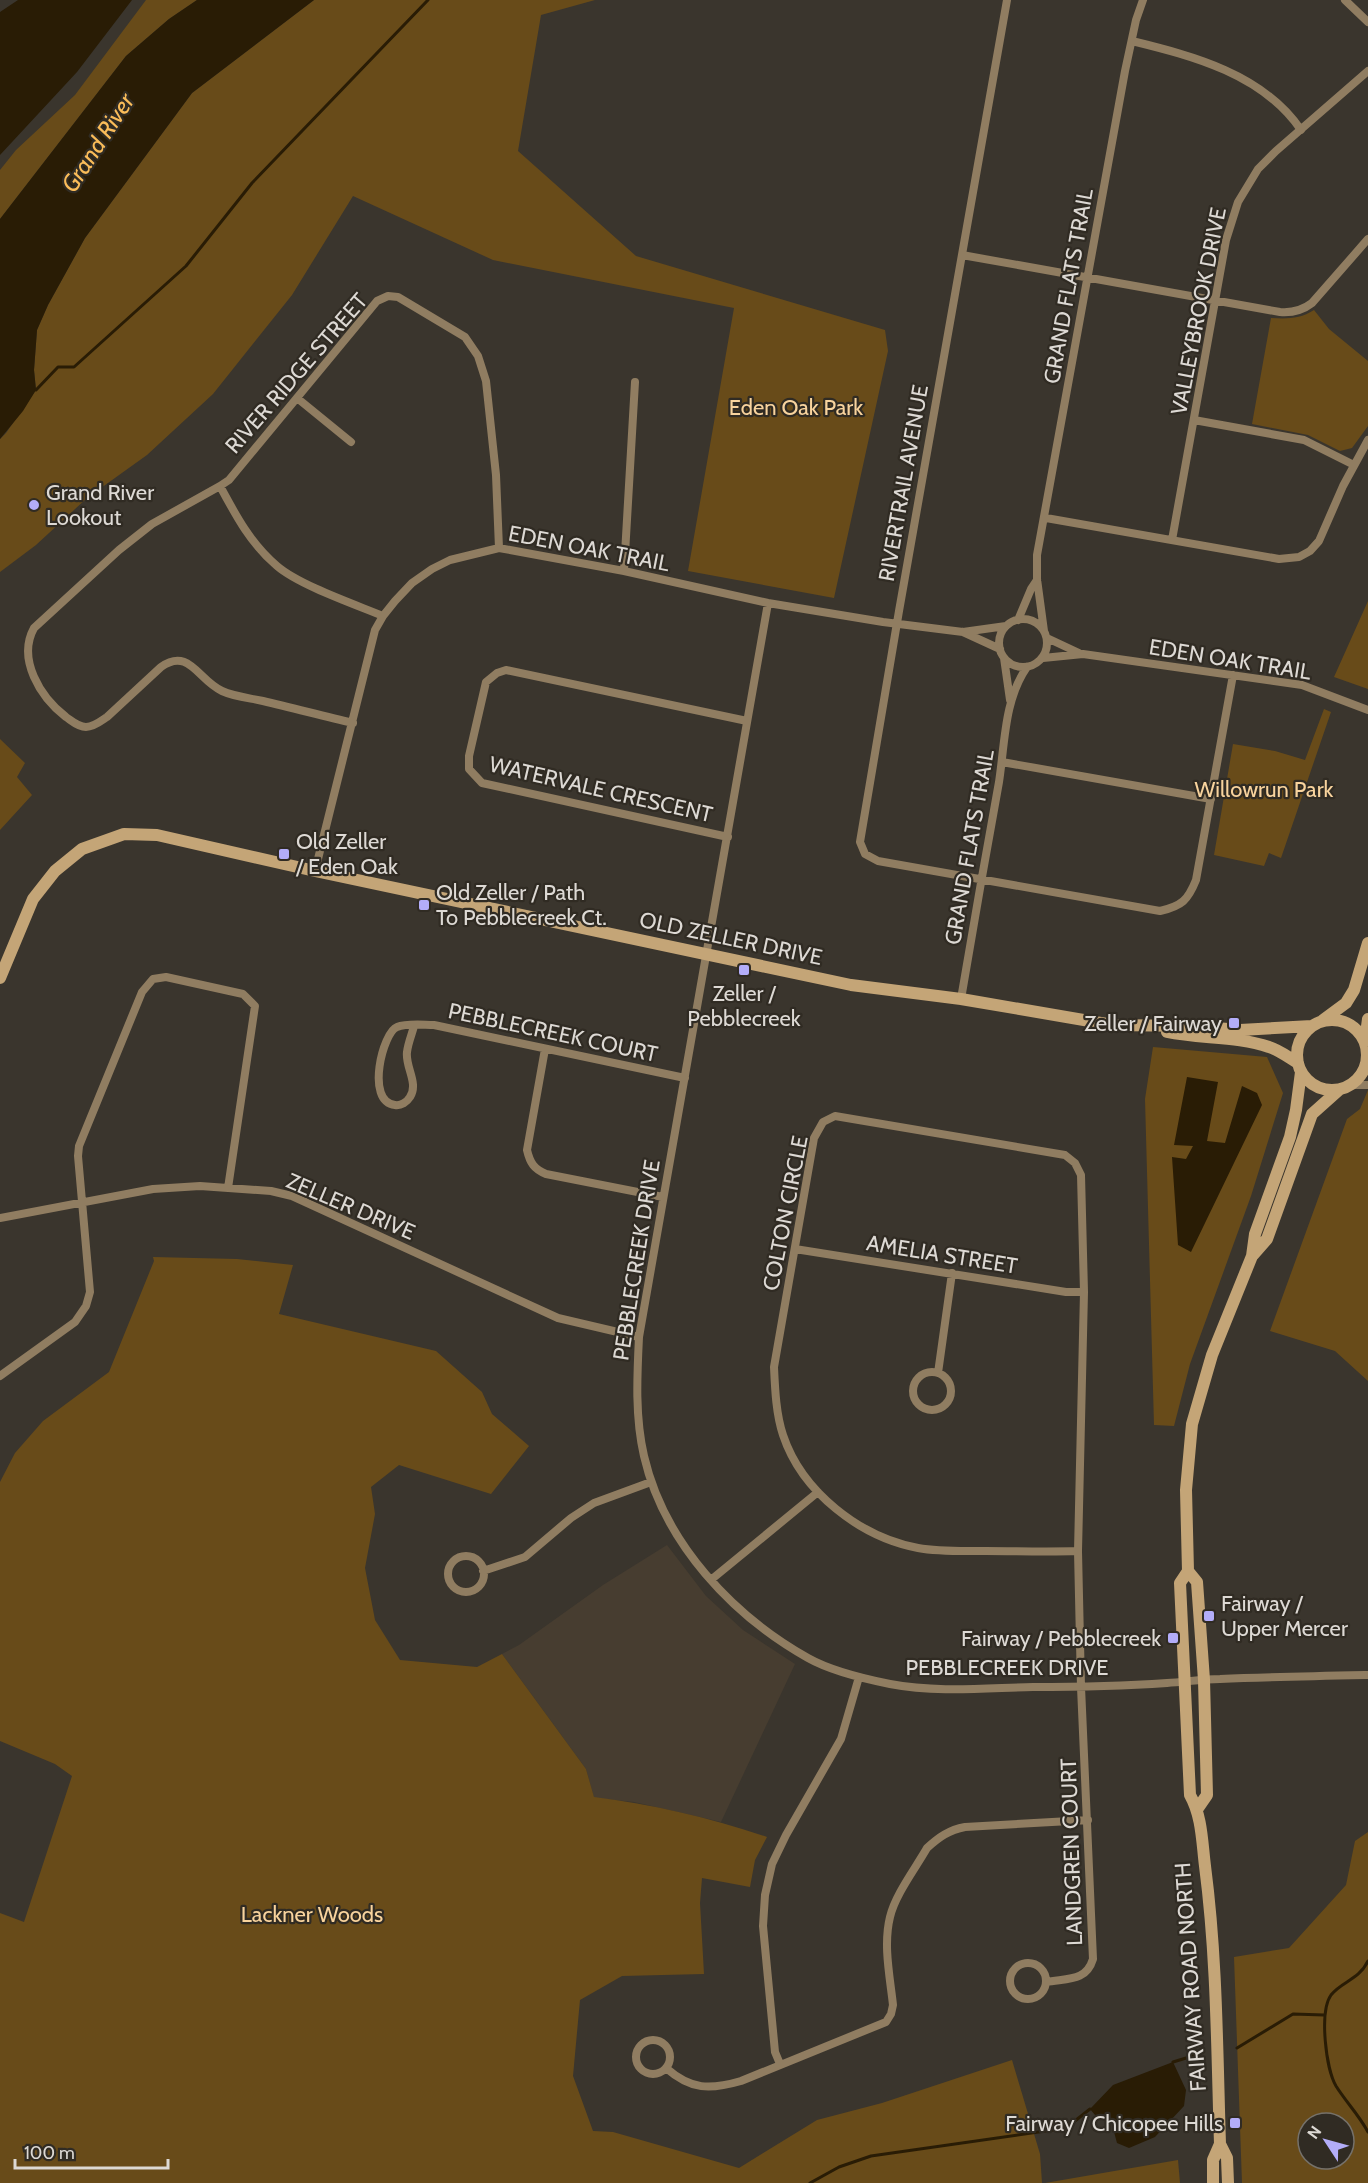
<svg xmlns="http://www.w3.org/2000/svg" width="1368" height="2183" viewBox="0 0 1368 2183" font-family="Cabin,sans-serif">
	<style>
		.built { fill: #473d30 }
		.green { fill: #684b19; fill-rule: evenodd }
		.water { fill: #291c05 }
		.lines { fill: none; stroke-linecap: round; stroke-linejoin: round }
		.stream { stroke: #291c05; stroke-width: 3 }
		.street { stroke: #907d61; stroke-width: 8 }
		.secondary { stroke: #c4a577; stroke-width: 12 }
		.poi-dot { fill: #b3adf9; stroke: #302b23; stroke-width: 2 }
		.labels { text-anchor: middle; stroke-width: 4.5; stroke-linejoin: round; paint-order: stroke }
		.street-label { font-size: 22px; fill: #ddd9d4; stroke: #302b23 }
		.park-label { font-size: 22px; fill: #f8d39d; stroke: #302b23 }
		.poi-label { font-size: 22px; fill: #ddd9d4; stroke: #302b23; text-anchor: start }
		.water-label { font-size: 24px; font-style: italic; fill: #fabc59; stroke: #302b23 }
	</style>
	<rect width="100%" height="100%" fill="#3a352d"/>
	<path class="built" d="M667 1545 706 1596 743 1630 795 1664 721 1822 634 1802 594 1798 586 1769 502 1654 519 1645 603 1585Z"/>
	<path class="green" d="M146 0H197L169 19 126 56 0 219V170L16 150 75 95Z
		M314 0H595L541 15 518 151 636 256 885 330 888 351 834 598 688 571 734 308 493 260 353 196 292 295 213 394 147 455 87 498 36 545 0 572V439L6 433 36 390 34 370 37 330 48 305 85 238 192 93Z
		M1314 310 1329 329 1368 361V426L1352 448 1340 451 1308 435 1252 424 1271 318C1287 319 1300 319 1314 310Z
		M1368 601V689L1334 677Z
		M1324 709 1331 712 1281 858 1269 853 1264 866 1214 855 1233 744 1275 751 1305 760Z
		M0 739 25 763 17 777 32 795 0 830Z
		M1153 1047 1267 1057 1283 1093 1251 1196 1190 1364 1174 1426 1154 1425 1145 1099Z
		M1368 1090V1381L1335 1351 1270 1331 1347 1119 1360 1109Z
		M153 1257 237 1259 293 1265 279 1314 436 1351 482 1392 492 1414 529 1446 491 1494 399 1465 371 1487 375 1514 365 1568 375 1620 400 1660 477 1667 502 1654 586 1769 594 1797C653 1804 710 1818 767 1837L755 1860 750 1887 702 1878 700 1903 704 1974 622 1976 580 2000 573 2076 593 2131 613 2132 739 2168 817 2120 882 2103 1012 2060 1040 2154 1042 2183H0V1913L24 1922 72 1776 55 1764 0 1741V1482L15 1453 43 1421 109 1372 154 1261Z
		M1368 1832V2183H1242L1234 1957 1289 1948 1346 1885 1355 1841ZM1308 2123H1344V2159H1308Z
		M1178 2160 1180 2183H1045Z"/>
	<path class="water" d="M18 0H132L77 72 0 155V12Z
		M197 0H314L192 93 85 238 48 305 37 330 34 370 36 390 23 411 0 439V219L126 56 169 19Z
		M1187 1077 1218 1082 1207 1141 1225 1143 1242 1086 1257 1093 1262 1105 1191 1252 1178 1245 1172 1157 1186 1159 1193 1146 1174 1145Z
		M1173 2062 1186 2090 1184 2106 1155 2137 1129 2148 1117 2143 1110 2117 1095 2115 1090 2109 1113 2085Z"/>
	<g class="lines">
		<path class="stream" d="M36 390 58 367H74L186 266 252 183 428 0
			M1368 1961C1359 1980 1342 1981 1331 1995 1319 2012 1326 2069 1336 2086 1346 2102 1359 2115 1368 2132
			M1237 2048 1293 2014 1324 2015
			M1173 2062 1196 2055
			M810 2183 839 2167 871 2156 1066 2128 1090 2109"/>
		<path class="street" d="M1007 0 899 611 860 842 865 854 878 861 1160 911C1182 906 1188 900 1196 880L1233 675
			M1345 0 1368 22
			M1132 41C1193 56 1263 74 1301 130
			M962 255 1280 312C1293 313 1303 310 1312 303L1368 239
			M297 398 351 442
			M1194 420 1304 440 1354 465
			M220 486C236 516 251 544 277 566 299 585 354 604 383 616
			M1046 518 1279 559 1299 557 1310 551 1319 541 1343 486 1368 440
			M1172 540 1226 240 1238 202 1258 169 1276 151 1368 71
			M624 571 635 382
			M768 603 639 1337C637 1377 635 1417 644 1456 664 1543 733 1616 808 1658 831 1671 865 1679 890 1684 937 1693 986 1688 1033 1687 1078 1687 1123 1686 1167 1683 1185 1682 1202 1679 1220 1679 1269 1677 1319 1676 1368 1675
			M999 643a24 24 0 1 1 48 0a24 24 0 1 1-48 0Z
			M1018 620 1031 589 1037 580
			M1044 631 1037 579V555L1125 71 1136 20 1143 0
			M963 632 1000 649
			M1047 638 1079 653
			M1004 658 1010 700
			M1043 658 1083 654 1302 685 1368 710
			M353 723C323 716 293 708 263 701 250 698 235 697 222 691 198 680 189 647 161 667L107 717C101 721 94 727 86 727 78 727 72 721 66 717 40 697 17 659 34 628L119 550 152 524 220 486 229 480 377 301 388 296 398 297 465 337 478 356 486 381 496 475 499 548
			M1002 762 1211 799
			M728 837 482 783 469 769V756L486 682 497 673 506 670 747 721
			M315 871 375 630 383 616 395 601 412 583 432 569 450 560 499 548 624 571 768 603 883 622 963 632 1006 626
			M961 999C973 927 986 854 999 782 1005 743 1004 700 1027 667
			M414 1026C412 1034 408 1043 407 1052 405 1067 419 1083 410 1097 407 1102 401 1106 395 1105 365 1102 383 1032 397 1027 407 1023 423 1025 434 1025L685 1078
			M545 1049 527 1150C530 1163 534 1169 546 1174L663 1197
			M1350 1085H1368
			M0 1218 153 1189 200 1186 271 1191 292 1196 558 1318 639 1337
			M795 1249 1066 1292H1084
			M913 1391a19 19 0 1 1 38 0a19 19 0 1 1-38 0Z
			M938 1373 952 1273
			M0 1376 75 1322 86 1306 90 1292 78 1156 79 1146 142 992 153 979 166 977 243 994 255 1006 228 1188
			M448 1574a18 18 0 1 1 36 0a18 18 0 1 1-36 0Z
			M483 1571 525 1557 571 1518 594 1503 651 1482
			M712 1579 818 1492
			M1010 1981a18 18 0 1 1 36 0a18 18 0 1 1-36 0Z
			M1046 1982C1067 1978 1086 1982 1093 1959L1081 1687 1078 1551 1084 1292 1081 1175 1075 1163 1065 1155 835 1116 823 1122 814 1138 774 1367C775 1389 776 1414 783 1435 802 1492 860 1537 918 1548 940 1552 963 1551 986 1551 1017 1551 1047 1552 1078 1551
			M636 2057a17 17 0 1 1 34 0a17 17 0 1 1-34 0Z
			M780 2064 775 2052 763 1926 765 1895 772 1864 786 1835 841 1739 859 1677
			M666 2068C691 2090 710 2090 741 2081L886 2022 891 2014 893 2005C890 1977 883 1945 890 1917 895 1895 915 1869 927 1848 939 1837 949 1830 965 1827L1088 1820"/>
		<path class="secondary" d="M0 978 33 899 55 871 82 849 124 834 157 835 315 871 851 985 961 999 1113 1025 1192 1026 1240 1030 1312 1026
			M1297 1055a35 35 0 1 1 70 0a35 35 0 1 1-70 0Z
			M1323 1020 1346 1003 1354 990 1368 943
			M1167 1032C1200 1039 1237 1036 1269 1047 1279 1050 1288 1057 1298 1063
			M1365 1041 1368 1019
			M1253 1255 1267 1239 1312 1114 1340 1089
			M1188 1571 1180 1583 1190 1795C1202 1816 1202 1842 1205 1866 1217 1958 1217 2051 1220 2144L1227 2158 1228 2183
			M1198 1808 1207 1795 1204 1680 1197 1582 1188 1571 1186 1490 1192 1424 1212 1355 1252 1256 1255 1234 1290 1137 1296 1110 1301 1072
			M1213 2183V2160L1220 2144"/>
	</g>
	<g class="poi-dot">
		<circle cx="34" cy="505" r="6"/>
		<rect x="278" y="848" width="12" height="12" rx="3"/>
		<rect x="418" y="899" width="12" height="12" rx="3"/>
		<rect x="738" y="964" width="12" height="12" rx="3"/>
		<rect x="1228" y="1017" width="12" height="12" rx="3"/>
		<rect x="1203" y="1610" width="12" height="12" rx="3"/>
		<rect x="1167" y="1632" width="12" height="12" rx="3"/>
		<rect x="1229" y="2117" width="12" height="12" rx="3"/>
	</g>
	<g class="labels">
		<g class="street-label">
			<text transform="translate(1068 286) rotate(-80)" y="8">GRAND FLATS TRAIL</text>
			<text transform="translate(1198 311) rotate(-79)" y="8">VALLEYBROOK DRIVE</text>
			<text transform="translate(296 373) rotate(-49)" y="8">RIVER RIDGE STREET</text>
			<text transform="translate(903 483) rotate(-80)" y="8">RIVERTRAIL AVENUE</text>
			<text transform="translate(589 548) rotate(11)" y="8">EDEN OAK TRAIL</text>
			<text transform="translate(1230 659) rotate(9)" y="8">EDEN OAK TRAIL</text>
			<text transform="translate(601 789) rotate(13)" y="8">WATERVALE CRESCENT</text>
			<text transform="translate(969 847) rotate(-80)" y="8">GRAND FLATS TRAIL</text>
			<text transform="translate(731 938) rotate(12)" y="8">OLD ZELLER DRIVE</text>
			<text transform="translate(553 1032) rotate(12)" y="8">PEBBLECREEK COURT</text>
			<text transform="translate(351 1206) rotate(23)" y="8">ZELLER DRIVE</text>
			<text transform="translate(785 1213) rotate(-79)" y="8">COLTON CIRCLE</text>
			<text transform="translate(942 1254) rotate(9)" y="8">AMELIA STREET</text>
			<text transform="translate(636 1260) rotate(-81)" y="8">PEBBLECREEK DRIVE</text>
			<text x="1007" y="1675">PEBBLECREEK DRIVE</text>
			<text transform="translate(1071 1852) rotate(-92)" y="8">LANDGREN COURT</text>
			<text transform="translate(1190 1977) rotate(-94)" y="8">FAIRWAY ROAD NORTH</text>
		</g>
		<g class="park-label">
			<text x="796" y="415">Eden Oak Park</text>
			<text x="1264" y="797">Willowrun Park</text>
			<text x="312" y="1922">Lackner Woods</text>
		</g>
		<g class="poi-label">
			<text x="46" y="500">Grand River<tspan x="46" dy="25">Lookout</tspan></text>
			<text x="296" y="849">Old Zeller<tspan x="296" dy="25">/ Eden Oak</tspan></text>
			<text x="436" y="900">Old Zeller / Path<tspan x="436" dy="25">To Pebblecreek Ct.</tspan></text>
			<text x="744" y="1001" text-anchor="middle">Zeller /<tspan x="744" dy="25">Pebblecreek</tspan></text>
			<text x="1222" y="1031" text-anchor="end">Zeller / Fairway</text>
			<text x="1221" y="1611">Fairway /<tspan x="1221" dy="25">Upper Mercer</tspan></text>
			<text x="1161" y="1646" text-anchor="end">Fairway / Pebblecreek</text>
			<text x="1223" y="2131" text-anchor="end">Fairway / Chicopee Hills</text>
		</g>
		<g class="water-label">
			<text transform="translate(98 143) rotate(-57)" y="8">Grand River</text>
		</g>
	</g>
	<g transform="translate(1326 2141) rotate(306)"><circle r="28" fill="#302b23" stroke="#75716a" stroke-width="1.5"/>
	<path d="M0-4.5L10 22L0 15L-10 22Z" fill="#b3adf9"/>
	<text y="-9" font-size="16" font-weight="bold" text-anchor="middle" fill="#ddd9d4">N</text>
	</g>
	<path d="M15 2159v9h153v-9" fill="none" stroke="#ddd9d4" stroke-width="3"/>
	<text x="24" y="2159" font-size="18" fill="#ddd9d4" stroke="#302b23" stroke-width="4.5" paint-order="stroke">100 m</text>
</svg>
